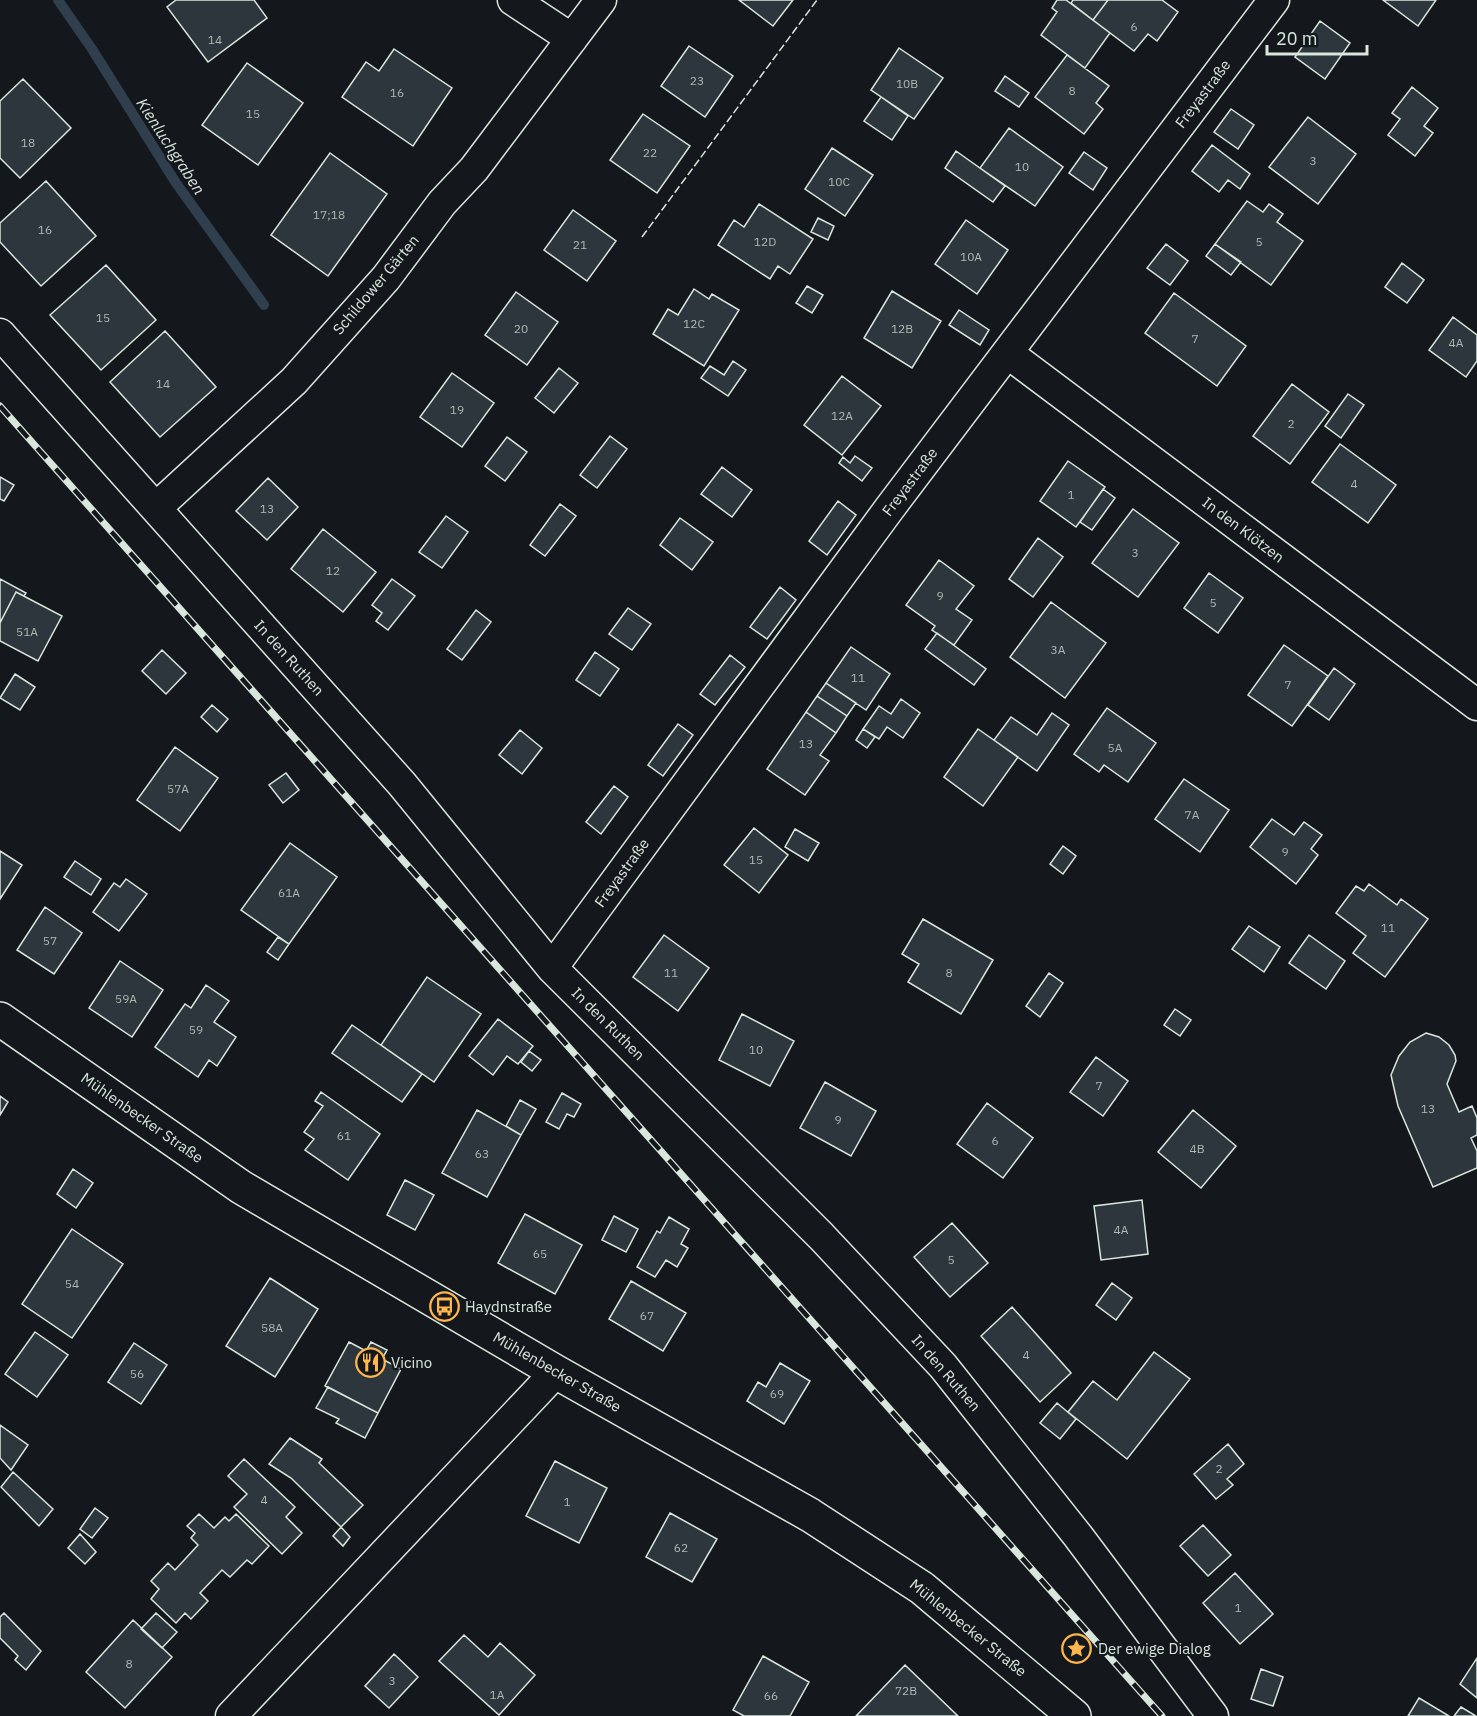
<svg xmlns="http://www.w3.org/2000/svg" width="1477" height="1716" viewBox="0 0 1477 1716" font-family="'IBM Plex Sans',sans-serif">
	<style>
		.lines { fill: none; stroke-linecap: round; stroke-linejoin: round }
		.stream { stroke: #2f3f4d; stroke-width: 10 }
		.building { fill: #2c363c; stroke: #d8e6dc; stroke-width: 1.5 }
		.street-casing { stroke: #d8e6dc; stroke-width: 33 }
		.secondary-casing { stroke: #d8e6dc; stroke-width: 36 }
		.street { stroke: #14181c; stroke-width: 30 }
		.secondary { stroke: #14181c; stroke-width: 33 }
		.rail-casing { stroke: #d8e6dc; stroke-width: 7 }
		.rail { stroke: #14181c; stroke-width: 4.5; stroke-dasharray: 14; stroke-linecap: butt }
		.fence { stroke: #d8e6dc; stroke-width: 1.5; stroke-dasharray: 8 3; stroke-linecap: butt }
		.labels { text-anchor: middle; stroke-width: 4.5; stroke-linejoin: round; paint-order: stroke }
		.number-label { font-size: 12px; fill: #adbab4 }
		.street-label { font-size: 15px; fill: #d8e6dc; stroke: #14181c }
		.poi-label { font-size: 15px; fill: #d8e6dc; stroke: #14181c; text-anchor: start }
		.water-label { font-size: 16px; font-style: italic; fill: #d8e6dc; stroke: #14181c }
	</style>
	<rect width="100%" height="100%" fill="#14181c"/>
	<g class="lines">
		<path class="stream" d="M58 0 92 49 176 183 264 305"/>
	</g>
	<path class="building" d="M176 0H254L267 18 208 62 167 7Z
		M739 0H793L773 26Z
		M1057 0H1066L1110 33 1085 68 1041 35 1057 12 1052 8Z
		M1073 0H1108L1093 20 1071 3Z
		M1108 0H1162L1178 12 1157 41 1148 34 1134 51 1093 20Z
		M1383 0H1436L1418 26Z
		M1320 21 1350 43 1325 79 1295 57Z
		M689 46 733 76 705 117 661 86Z
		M899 48 943 78 914 119 871 90Z
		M394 49 452 88 413 146 342 97 366 62 379 71Z
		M1067 55 1109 86 1096 103 1103 109 1084 134 1035 97Z
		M247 63 303 103 258 165 202 125Z
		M1005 76 1029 93 1019 107 995 91Z
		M23 79 71 128 20 178 0 158V101Z
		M1412 87 1438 108 1424 126 1433 133 1415 156 1388 135 1400 119 1392 113Z
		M881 97 908 116 892 140 864 121Z
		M1231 109 1254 125 1238 149 1214 132Z
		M643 114 690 146 657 193 610 160Z
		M1308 117 1356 154 1318 204 1269 167Z
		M1009 128 1063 167 1035 206 980 168Z
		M1212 145 1250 174 1240 189 1228 180 1219 192 1192 171Z
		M832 148 873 175 845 216 805 189Z
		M956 151 1005 186 993 202 945 168Z
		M1084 152 1107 168 1093 190 1069 173Z
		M330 153 387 194 328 276 271 235Z
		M46 181 96 236 41 286 0 242V223Z
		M1247 201 1263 212 1269 204 1283 214 1277 222 1303 241 1271 285 1215 244Z
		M759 204 813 239 790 274 778 266 770 279 718 245 734 220 744 227Z
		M573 210 616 241 587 281 544 250Z
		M818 218 834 226 828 240 811 232Z
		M966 220 1008 250 977 294 935 264Z
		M1166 244 1188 261 1170 285 1147 268Z
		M1215 244 1241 262 1231 275 1206 256Z
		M1402 263 1424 280 1407 303 1385 287Z
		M106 265 156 320 101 370 50 315Z
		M807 286 823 295 812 313 796 303Z
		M694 289 709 299 712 294 739 310 704 366 653 334 668 309 678 315Z
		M892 291 941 321 912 368 864 338Z
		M516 292 558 322 527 365 485 335Z
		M1174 293 1246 346 1217 386 1145 333Z
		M959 310 989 330 980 345 949 325Z
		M1453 317 1477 335V361L1466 377 1429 350Z
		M165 331 216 387 160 437 110 382Z
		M733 361 746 370 728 396 701 378 710 366 724 375Z
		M559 368 578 383 554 413 535 398Z
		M452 373 494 403 462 447 420 417Z
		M842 376 881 406 842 455 804 425Z
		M1292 384 1329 412 1290 464 1253 436Z
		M1348 394 1364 405 1341 438 1325 426Z
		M610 436 627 449 597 488 580 475Z
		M507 437 527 452 505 481 485 466Z
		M1340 444 1396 485 1368 523 1312 482Z
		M855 456 872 468 862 481 839 463 843 457 850 463Z
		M1068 461 1105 487 1076 527 1040 501Z
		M722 467 752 490 732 517 701 494Z
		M0 477 14 485 4 501 0 499Z
		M268 478 298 507 267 540 236 511Z
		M1103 489 1115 498 1092 530 1080 522Z
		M838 501 856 515 827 555 809 541Z
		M560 504 576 516 545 556 530 545Z
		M1133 509 1179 543 1138 597 1092 563Z
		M446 516 468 532 442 568 419 552Z
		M680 518 713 542 692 570 660 545Z
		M323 529 376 572 343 612 291 569Z
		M1038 538 1063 557 1033 597 1009 579Z
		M939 560 974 586 956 609 972 620 954 645 932 630 935 626 906 605Z
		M1209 573 1243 598 1218 633 1184 608Z
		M0 579 26 593 24 596 16 592 0 623Z
		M392 579 415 596 388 630 376 621 382 613 372 605Z
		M780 587 796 600 767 639 750 627Z
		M16 592 62 616 38 661 0 641V623Z
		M1051 602 1106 643 1065 698 1010 657Z
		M628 608 651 624 632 650 609 634Z
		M476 610 491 622 462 660 447 649Z
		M937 633 986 669 974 685 925 649Z
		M1284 645 1328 676 1292 726 1248 695Z
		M851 647 890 674 866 710 826 683Z
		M162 650 186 673 166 694 142 671Z
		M595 652 619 669 600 696 576 680Z
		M730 655 745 667 715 705 700 694Z
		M1334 668 1355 684 1329 720 1308 705Z
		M15 674 35 687 20 710 0 698Z
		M826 683 856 703 847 716 817 696Z
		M817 696 847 716 836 733 806 712Z
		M901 699 920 713 903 738 887 727 879 739 863 729 879 706 891 714Z
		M212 705 228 719 217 732 201 717Z
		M1107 708 1156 743 1128 782 1104 765 1099 772 1074 754Z
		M806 712 836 733 820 755 829 761 805 795 767 769Z
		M1052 713 1069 725 1037 771 994 740 1011 717 1037 735Z
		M678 724 693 735 663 776 648 765Z
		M863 729 875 737 867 748 856 740Z
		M978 729 1018 757 983 806 944 777Z
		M520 730 542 748 522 774 499 755Z
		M175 747 218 778 180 831 137 800Z
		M286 773 299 790 283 803 269 785Z
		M1184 779 1229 810 1200 852 1155 819Z
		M614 786 628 797 601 834 586 822Z
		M1272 819 1294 835 1304 822 1322 835 1311 849 1318 855 1296 884 1250 847Z
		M754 828 788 855 759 893 724 865Z
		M795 829 819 843 808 861 785 847Z
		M290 843 337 877 289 944 241 910Z
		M1063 846 1076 856 1063 874 1050 864Z
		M0 851 22 865 0 899Z
		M75 861 101 879 91 895 64 877Z
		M126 879 147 894 119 931 93 912 114 883 120 887Z
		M1369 884 1397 905 1401 899 1428 919 1385 977 1353 953 1366 936 1336 913 1356 886 1364 891Z
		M45 907 82 933 54 974 17 950Z
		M923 919 993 960 961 1014 908 982 919 964 902 954Z
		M1249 926 1280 947 1264 972 1232 949Z
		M664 935 709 968 678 1011 633 977Z
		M1309 935 1345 961 1326 989 1289 963Z
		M278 937 289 944 278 960 267 952Z
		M120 961 163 990 132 1037 89 1008Z
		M1049 973 1063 983 1040 1017 1026 1006Z
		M427 977 481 1014 434 1082 381 1045Z
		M206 985 229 1001 214 1022 236 1037 217 1066 209 1060 198 1077 155 1047 185 1004 191 1008Z
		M1175 1009 1191 1020 1180 1036 1164 1025Z
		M742 1014 794 1041 770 1086 719 1060Z
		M498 1019 533 1046 518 1064 507 1056 493 1075 469 1056Z
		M352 1025 422 1074 402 1102 332 1053Z
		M1426 1033 1439 1037 1449 1045 1455 1055 1456 1061 1447 1084 1459 1112 1472 1106 1477 1118V1135L1471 1138 1477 1151V1168L1433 1187 1398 1106 1391 1075 1399 1056 1410 1042Z
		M529 1051 541 1060 532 1071 521 1062Z
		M1096 1057 1128 1081 1103 1116 1070 1092Z
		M825 1082 876 1111 851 1156 800 1128Z
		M321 1092 380 1134 348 1180 305 1150 314 1139 304 1132 323 1106 315 1101Z
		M562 1093 581 1104 574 1117 567 1114 559 1129 546 1122Z
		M0 1096 8 1102 0 1115Z
		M520 1100 536 1109 521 1135 506 1126Z
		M987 1103 1033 1138 1003 1178 957 1144Z
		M477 1110 521 1135 487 1197 442 1173Z
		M1193 1110 1236 1146 1201 1188 1158 1152Z
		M73 1169 93 1183 76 1208 57 1194Z
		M405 1180 434 1195 415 1230 387 1215Z
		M1142 1200 1148 1254 1101 1260 1094 1206Z
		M525 1214 582 1245 555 1294 498 1263Z
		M614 1216 638 1229 626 1252 602 1240Z
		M669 1217 689 1229 681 1244 688 1248 677 1267 666 1260 655 1277 637 1267 657 1231 660 1233Z
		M952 1223 988 1263 950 1297 914 1257Z
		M72 1229 123 1264 72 1338 22 1304Z
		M270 1278 318 1309 275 1377 226 1346Z
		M631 1281 686 1313 663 1351 609 1319Z
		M1112 1283 1132 1298 1116 1320 1096 1305Z
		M1012 1307 1071 1373 1040 1402 981 1336Z
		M35 1332 68 1355 37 1397 5 1374Z
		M349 1342 366 1351 371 1342 387 1350 382 1359 401 1369 378 1413 325 1386Z
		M134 1343 167 1365 141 1404 108 1382Z
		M1154 1352 1190 1379 1127 1459 1068 1412 1093 1381 1117 1400Z
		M780 1363 810 1381 784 1424 747 1401 758 1382 766 1387Z
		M328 1387 378 1413 365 1438 336 1423 339 1419 316 1408Z
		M1057 1403 1076 1419 1060 1439 1040 1423Z
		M0 1425 28 1445 11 1470 0 1458Z
		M290 1438 322 1459 319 1463 363 1505 341 1527 291 1478 269 1464Z
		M1228 1444 1244 1464 1227 1479 1233 1485 1216 1499 1194 1474Z
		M244 1459 295 1507 286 1517 302 1533 282 1554 234 1507 247 1494 228 1476Z
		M555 1461 607 1488 579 1543 526 1516Z
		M13 1472 53 1509 39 1526 1 1487Z
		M95 1508 108 1518 92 1538 80 1529Z
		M670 1513 717 1539 692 1582 646 1557Z
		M199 1514 214 1528 225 1517 229 1521 236 1514 269 1546 252 1564 247 1560 230 1577 222 1570 200 1593 208 1601 191 1619 185 1613 176 1623 151 1599 159 1589 151 1581 168 1563 175 1570 198 1545 191 1538 195 1533 187 1526Z
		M1203 1525 1231 1555 1208 1576 1180 1546Z
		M341 1527 350 1537 343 1546 333 1536Z
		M80 1534 96 1552 85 1564 68 1548Z
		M1235 1573 1273 1614 1240 1644 1203 1603Z
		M4 1613 41 1651 26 1670 15 1660 18 1656 0 1638V1617Z
		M156 1613 177 1632 162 1648 141 1629Z
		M133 1620 172 1657 125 1708 86 1672Z
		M464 1635 488 1657 500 1643 535 1675 499 1715 439 1661Z
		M394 1654 418 1677 389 1708 365 1686Z
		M763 1656 809 1682 790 1716H744L733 1710Z
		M1477 1658V1698L1460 1684Z
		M905 1665 958 1716H856Z
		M1261 1669 1283 1677 1273 1706 1251 1699Z
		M1419 1698 1449 1716H1408Z
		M1461 1707 1476 1716H1454Z"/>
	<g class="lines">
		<defs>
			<path id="street" d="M513 0 572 39
				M0 334 402 784 552 968 821 1236 943 1366 1078 1536 1213 1716
				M1009 354 1477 705
				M156 508 294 381 386 278 442 203 474 169 601 0
				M552 968 889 509 1274 0
				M231 1716 556 1372"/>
			<path id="secondary" d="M0 1019 241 1187 556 1372 810 1515 922 1588 1074 1716"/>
		</defs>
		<use href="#street" class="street-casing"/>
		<use href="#secondary" class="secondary-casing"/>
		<use href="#street" class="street"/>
		<use href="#secondary" class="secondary"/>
		<defs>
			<path id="rail" d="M0 406 1162 1716"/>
		</defs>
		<use href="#rail" class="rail-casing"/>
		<use href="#rail" class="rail"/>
		<path class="fence" d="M642 237 817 0"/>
	</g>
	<defs>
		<symbol id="bus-ring" viewBox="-11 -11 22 22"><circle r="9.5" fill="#14181c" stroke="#ffb74d" stroke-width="1.5"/><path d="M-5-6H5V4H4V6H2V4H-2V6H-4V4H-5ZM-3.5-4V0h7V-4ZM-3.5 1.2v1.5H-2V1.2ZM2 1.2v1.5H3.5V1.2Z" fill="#ffb74d"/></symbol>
		<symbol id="restaurant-ring" viewBox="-11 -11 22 22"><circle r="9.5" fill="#14181c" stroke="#ffb74d" stroke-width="1.5"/><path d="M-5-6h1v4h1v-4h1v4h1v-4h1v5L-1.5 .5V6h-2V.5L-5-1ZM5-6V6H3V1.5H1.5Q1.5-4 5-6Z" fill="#ffb74d"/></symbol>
		<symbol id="sight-ring" viewBox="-11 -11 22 22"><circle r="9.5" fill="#14181c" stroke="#ffb74d" stroke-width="1.5"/><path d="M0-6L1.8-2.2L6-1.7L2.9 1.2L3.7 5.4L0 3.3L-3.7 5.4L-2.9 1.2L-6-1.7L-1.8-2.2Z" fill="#ffb74d"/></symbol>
	</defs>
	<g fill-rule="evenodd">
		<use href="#bus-ring" x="428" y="1290" width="33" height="33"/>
		<use href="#restaurant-ring" x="354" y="1346" width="33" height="33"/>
		<use href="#sight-ring" x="1060" y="1632" width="33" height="33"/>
	</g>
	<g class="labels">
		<g class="number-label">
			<text x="1134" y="31">6</text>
			<text x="215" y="44">14</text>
			<text x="697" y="85">23</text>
			<text x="907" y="88">10B</text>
			<text x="1072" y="95">8</text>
			<text x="397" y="97">16</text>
			<text x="253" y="118">15</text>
			<text x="28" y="147">18</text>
			<text x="650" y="157">22</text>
			<text x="1313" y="165">3</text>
			<text x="1022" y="171">10</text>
			<text x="839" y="186">10C</text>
			<text x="329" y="219">17;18</text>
			<text x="45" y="234">16</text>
			<text x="765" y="246">12D</text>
			<text x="1259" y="246">5</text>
			<text x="580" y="249">21</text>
			<text x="971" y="261">10A</text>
			<text x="103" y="322">15</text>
			<text x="694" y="328">12C</text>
			<text x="521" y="333">20</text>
			<text x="902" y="333">12B</text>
			<text x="1195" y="343">7</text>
			<text x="1456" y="347">4A</text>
			<text x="163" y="388">14</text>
			<text x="457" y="414">19</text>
			<text x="842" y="420">12A</text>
			<text x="1291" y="428">2</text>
			<text x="1354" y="488">4</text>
			<text x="1071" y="499">1</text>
			<text x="267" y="513">13</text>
			<text x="1135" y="557">3</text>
			<text x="333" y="575">12</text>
			<text x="940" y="600">9</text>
			<text x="1213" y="607">5</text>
			<text x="27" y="636">51A</text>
			<text x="1058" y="654">3A</text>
			<text x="858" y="682">11</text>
			<text x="1288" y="689">7</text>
			<text x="806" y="748">13</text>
			<text x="1115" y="752">5A</text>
			<text x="178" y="793">57A</text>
			<text x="1192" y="819">7A</text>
			<text x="1285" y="856">9</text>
			<text x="756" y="864">15</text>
			<text x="289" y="897">61A</text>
			<text x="1388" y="932">11</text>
			<text x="50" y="945">57</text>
			<text x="671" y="977">11</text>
			<text x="949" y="977">8</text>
			<text x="126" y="1003">59A</text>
			<text x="196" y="1034">59</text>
			<text x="756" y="1054">10</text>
			<text x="1099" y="1090">7</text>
			<text x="1428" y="1113">13</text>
			<text x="838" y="1124">9</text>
			<text x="344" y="1140">61</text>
			<text x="995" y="1145">6</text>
			<text x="1197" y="1153">4B</text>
			<text x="482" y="1158">63</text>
			<text x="1121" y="1234">4A</text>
			<text x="540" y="1258">65</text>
			<text x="951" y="1264">5</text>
			<text x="72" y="1288">54</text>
			<text x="647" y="1320">67</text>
			<text x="272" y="1332">58A</text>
			<text x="1026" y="1359">4</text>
			<text x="137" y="1378">56</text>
			<text x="777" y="1398">69</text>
			<text x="1219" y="1473">2</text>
			<text x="264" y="1504">4</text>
			<text x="567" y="1506">1</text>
			<text x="681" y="1552">62</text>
			<text x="1238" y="1612">1</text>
			<text x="129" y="1668">8</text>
			<text x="392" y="1685">3</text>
			<text x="906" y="1695">72B</text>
			<text x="497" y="1699">1A</text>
			<text x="771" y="1700">66</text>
		</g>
		<g class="street-label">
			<text transform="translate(1203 94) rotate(-53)" y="5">Freyastraße</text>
			<text transform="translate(376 285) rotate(-50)" y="5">Schildower Gärten</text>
			<text transform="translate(910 482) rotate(-53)" y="5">Freyastraße</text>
			<text transform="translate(1243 530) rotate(37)" y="5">In den Klötzen</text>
			<text transform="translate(289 658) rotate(48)" y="5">In den Ruthen</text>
			<text transform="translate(622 873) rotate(-54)" y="5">Freyastraße</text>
			<text transform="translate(608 1024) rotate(45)" y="5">In den Ruthen</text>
			<text transform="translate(142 1118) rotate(35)" y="5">Mühlenbecker Straße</text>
			<text transform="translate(557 1372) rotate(30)" y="5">Mühlenbecker Straße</text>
			<text transform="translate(946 1373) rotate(49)" y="5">In den Ruthen</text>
			<text transform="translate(968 1628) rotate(39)" y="5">Mühlenbecker Straße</text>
		</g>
		<g class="poi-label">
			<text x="465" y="1312">Haydnstraße</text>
			<text x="391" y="1368">Vicino</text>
			<text x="1098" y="1654">Der ewige Dialog</text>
		</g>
		<g class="water-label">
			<text transform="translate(171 146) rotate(57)" y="6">Kienluchgraben</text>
		</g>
	</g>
	<path d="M1267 45v9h100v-9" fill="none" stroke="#d8e6dc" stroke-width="3"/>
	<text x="1276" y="45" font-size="18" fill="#d8e6dc" stroke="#14181c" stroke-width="4.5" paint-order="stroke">20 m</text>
</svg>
